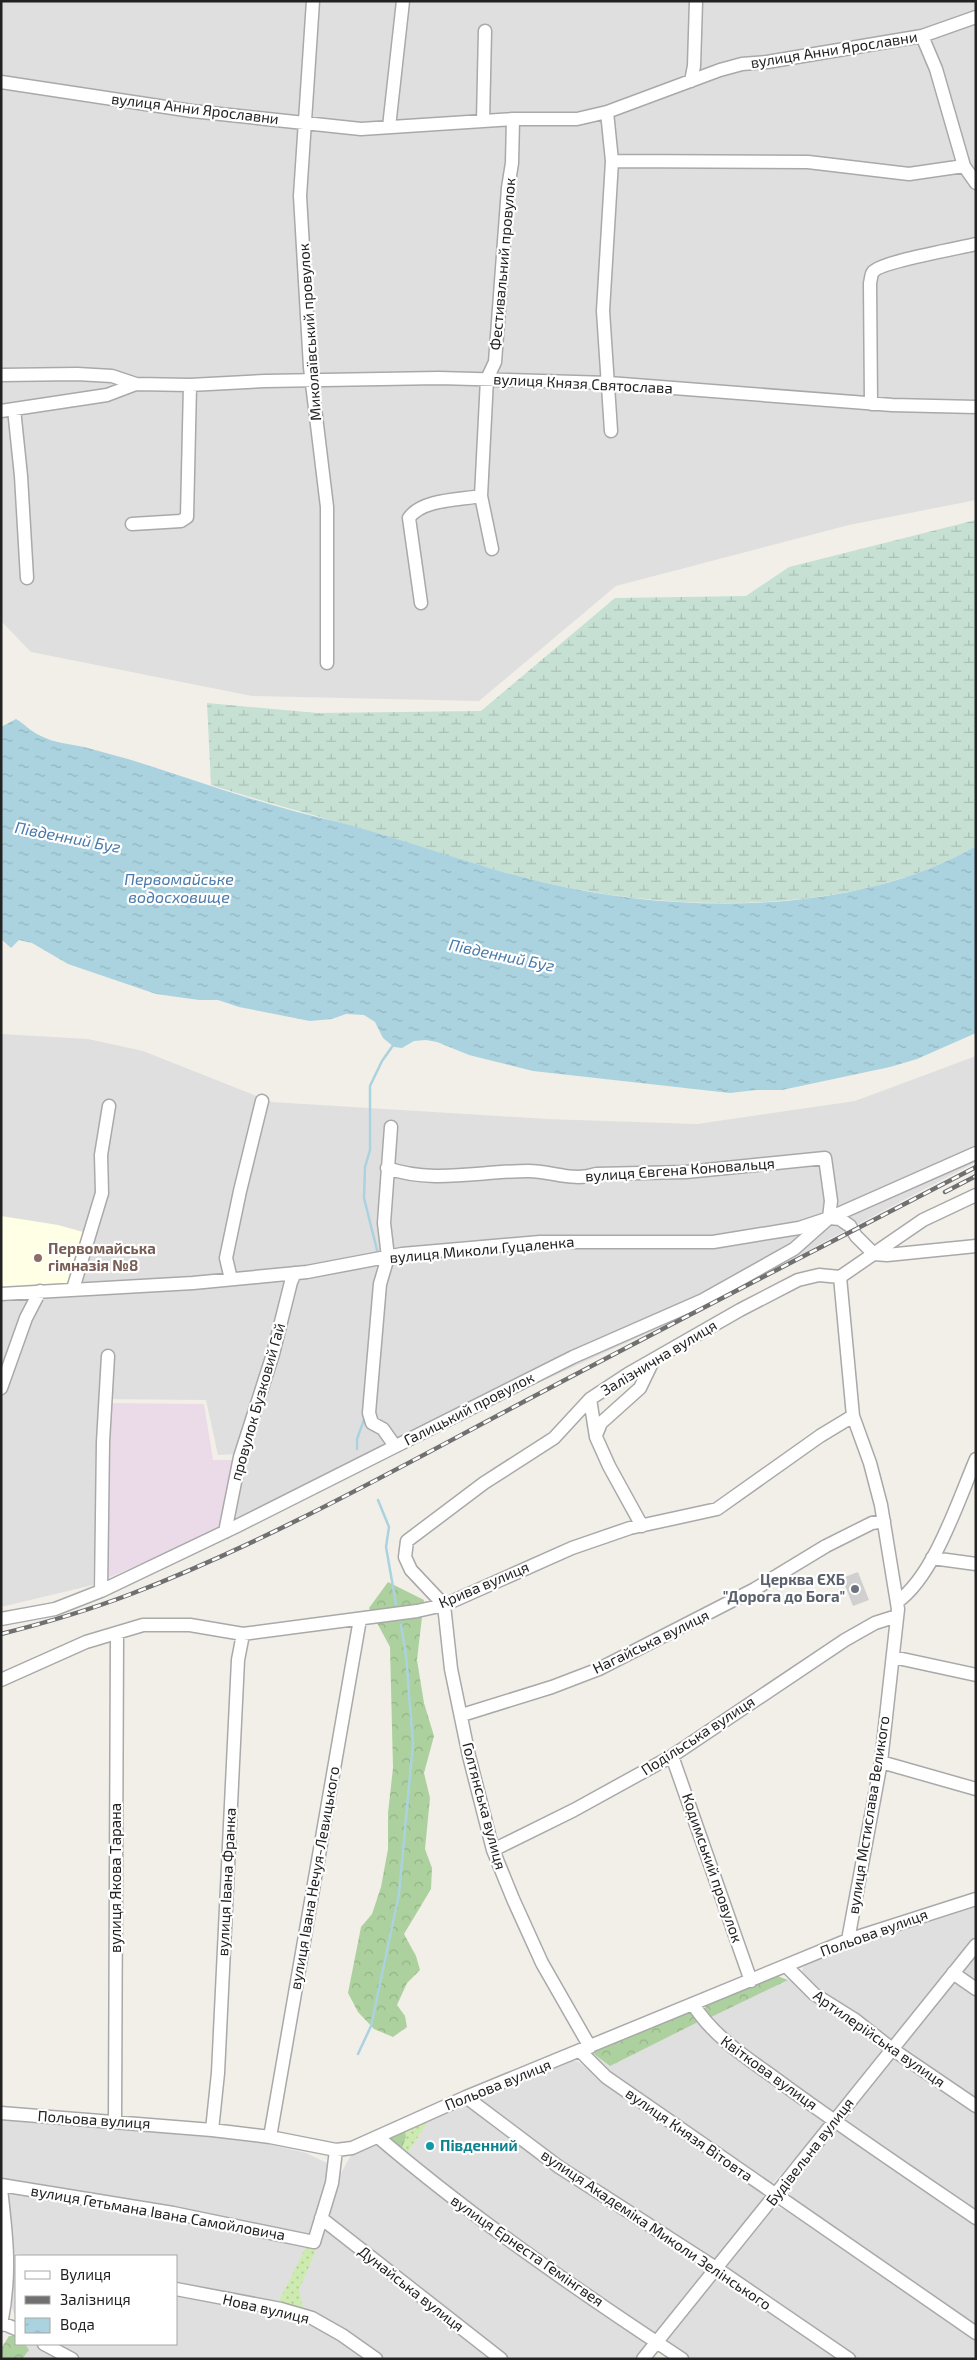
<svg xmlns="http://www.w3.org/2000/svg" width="977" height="2360" viewBox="0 0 977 2360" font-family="'Exo 2',sans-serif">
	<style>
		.residential { fill: #e0dfdf }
		.industrial { fill: #ebdbe8 }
		.education { fill: #ffffe5 }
		.religious { fill: #d0d0d0 }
		.grass { fill: url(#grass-dots) }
		.forest { fill: url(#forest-crowns) }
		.wetland { fill: url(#wetland-marsh) }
		.water { fill: url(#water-ripples) }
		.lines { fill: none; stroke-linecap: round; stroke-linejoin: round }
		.stream { stroke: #aad3df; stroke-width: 2.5 }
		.minor-casing { stroke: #a9a9a9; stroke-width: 15 }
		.minor { stroke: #fff; stroke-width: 12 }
		.rail-casing { stroke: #707070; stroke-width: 4.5 }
		.rail { stroke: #fff; stroke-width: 2.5; stroke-dasharray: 8; stroke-linecap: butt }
		.education-dot { fill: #8d6e63; stroke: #fff; stroke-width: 2 }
		.worship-dot { fill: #6b7280; stroke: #fff; stroke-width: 2 }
		.culture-dot { fill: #0f9aa8; stroke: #fff; stroke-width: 2 }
		.labels { text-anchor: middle; stroke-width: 4.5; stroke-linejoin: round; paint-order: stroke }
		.street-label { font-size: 15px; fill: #222; stroke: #fff }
		.education-label { font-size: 15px; font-weight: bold; fill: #785e54; stroke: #fff; text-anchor: start }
		.worship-label { font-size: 15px; font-weight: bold; fill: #5b616d; stroke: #fff; text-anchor: end }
		.culture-label { font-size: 15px; font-weight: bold; fill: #0d838f; stroke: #fff; text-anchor: start }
		.water-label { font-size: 16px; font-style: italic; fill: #4a7aab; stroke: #fff }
	</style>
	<defs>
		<pattern id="grass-dots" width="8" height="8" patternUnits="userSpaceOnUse" patternTransform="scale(1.25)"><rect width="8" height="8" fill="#cdebb0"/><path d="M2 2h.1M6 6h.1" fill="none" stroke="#b0c997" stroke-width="1.8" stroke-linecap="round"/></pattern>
		<pattern id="forest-crowns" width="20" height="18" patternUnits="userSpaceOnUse" patternTransform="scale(1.25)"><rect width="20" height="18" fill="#add19e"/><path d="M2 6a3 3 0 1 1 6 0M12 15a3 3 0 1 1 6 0" fill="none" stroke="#95b388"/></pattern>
		<pattern id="wetland-marsh" width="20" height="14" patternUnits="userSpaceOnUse" patternTransform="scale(1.25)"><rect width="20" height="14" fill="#c6e0d4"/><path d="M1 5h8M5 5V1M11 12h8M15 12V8" fill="none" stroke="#aac0b6"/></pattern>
		<pattern id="water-ripples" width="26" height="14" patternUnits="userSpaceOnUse" patternTransform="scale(1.25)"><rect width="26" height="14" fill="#aad3df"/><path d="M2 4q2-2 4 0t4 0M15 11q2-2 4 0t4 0" fill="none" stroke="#92b5bf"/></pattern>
	</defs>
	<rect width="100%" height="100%" fill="#f2efe9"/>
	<path class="residential" d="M1 1H976V500L849 525 616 586 479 701 252 696 31 652 1 621Z
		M1 1034 88 1039 143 1051 272 1102 547 1119 697 1124 855 1101 976 1056V1162L670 1323 231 1523 240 1454 218 1455 206 1400 99 1399 93 1585 1 1607Z
		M976 1904V1935L893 2039H887L807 1983 802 1972 803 1967 828 1955 878 1935Z
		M976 1953V1985L961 1972Z
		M777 1976 791 1981 804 1993 862 2029 881 2047V2052L831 2113 722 2035 704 2010Z
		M956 1981 976 1993V2101L904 2051 902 2045 951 1984Z
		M689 2013 823 2119 824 2123 822 2128 773 2183 770 2185 593 2060 598 2048Z
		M896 2059 976 2112V2213L844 2120 845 2115 890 2061Z
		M570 2060 577 2061 702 2151 705 2155 728 2171H734L763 2194 764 2201 716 2258 711 2260 551 2159 477 2100 478 2098Z
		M467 2101 707 2268 706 2273 655 2333H650L525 2246 405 2157 428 2122 436 2116Z
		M1 2117 247 2139 306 2153 327 2163 328 2176 308 2236 3 2180 1 2171Z
		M836 2129 976 2222V2326L793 2198 789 2193 792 2183Z
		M374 2142 648 2343 637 2359H507L326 2215 333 2188 351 2155 361 2147Z
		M10 2188 311 2244 324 2225 494 2359H381L342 2331 176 2284V2256H27L13 2253 11 2251 6 2190Z
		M777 2207 788 2211 976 2340V2359H854L725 2268 770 2211Z
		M15 2265H16V2318L12 2308V2270Z
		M719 2276 840 2359H687L666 2345 665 2337Z
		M176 2292 302 2320 332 2336 365 2359H78L50 2344H176Z
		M9 2336H16V2344H34L61 2359H1V2349Z"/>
	<path class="industrial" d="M104 1403 204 1404 213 1460H234L219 1529 108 1578Z"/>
	<path class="education" d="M1 1216 58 1225 83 1232 67 1284 1 1290Z"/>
	<path class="religious" d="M858 1572 869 1600 853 1606 842 1578Z"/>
	<path class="grass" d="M436 2116 428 2122 405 2157 401 2150V2130Z
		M318 2239 314 2255 299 2290 304 2312 277 2305 308 2243Z"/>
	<path class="forest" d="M388 1582 424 1600 417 1660 424 1703 434 1736 424 1773 430 1798 425 1849 432 1868 431 1889 404 1934 416 1956 420 1970 407 1983 397 2005 405 2016 407 2027 393 2037 374 2029 358 2012 348 1993 361 1927 372 1914 381 1887 388 1849V1813L393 1768 390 1647 369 1608Z
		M777 1976 788 1980 707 2019 704 2010 707 2004Z
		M689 2013 700 2021 610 2066 594 2054 598 2048 669 2019Z
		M401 2130 405 2131 406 2137 401 2150 390 2141 391 2137Z
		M9 2336H16V2344H25L29 2350 22 2359H1V2349Z"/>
	<path class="wetland" d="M976 520V846C855 916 679 913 546 883 489 870 435 851 379 834 323 817 267 803 211 785L207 703 318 713 481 711 615 598 746 596 789 567Z"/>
	<path class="water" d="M16 719C25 724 31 732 41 736 54 743 70 744 84 747 99 751 113 755 128 759 177 774 226 792 276 806 302 814 328 819 353 826 418 844 480 868 546 883 678 914 855 916 976 846V1033L917 1059 890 1067 782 1090H756L730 1093 533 1071 469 1055 437 1042 426 1040 414 1041 402 1048 394 1047 383 1038 375 1022 364 1015 346 1014 332 1019 310 1021 239 1007 218 1000H199L156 994 68 964 32 943 19 940 11 948 1 939V727Z"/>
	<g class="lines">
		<path class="stream" d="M378 1254 364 1198 365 1167 370 1150V1086L382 1061 394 1044
			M357 1449V1439L365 1417
			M378 1500 389 1527 386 1547 396 1604
			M358 2054 371 2026 399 1894 413 1744 406 1655 401 1625"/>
		<defs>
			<path id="minor" d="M313 1 300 196 310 367 327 507V663
				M922 36 936 69 964 166 976 183
				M691 81 694 66 696 1
				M1 82 192 111 361 129 513 119H577L607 112 720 70 742 64 767 62 922 36 976 17
				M607 112 612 161 603 311 611 431
				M483 121 485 31
				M389 127 403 1
				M612 161 808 162 909 174 964 166
				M1 375 77 374 112 376 136 384 190 385 265 381 439 378 609 383 892 405 976 407
				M871 404 870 283C871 280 871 274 873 272 880 262 960 248 976 244
				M14 409 21 476 27 578
				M1 411 107 395 136 384
				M132 524 181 521 187 517 190 385
				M492 549 481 496 487 379 495 362 508 188 512 163 513 119
				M421 603 409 518C422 499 460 500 481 496
				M391 1127 384 1223 388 1257 380 1284 369 1413 372 1423 383 1429 395 1446
				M387 1168C433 1184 480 1171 528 1171 552 1171 574 1182 596 1174L686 1172 825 1158 831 1201 829 1218
				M840 1277 853 1416 870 1463 881 1505 898 1609 881 1762 848 1940
				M231 1279 226 1258 240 1191 262 1101
				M73 1289 102 1193 101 1155 109 1106
				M1 1294 193 1283 307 1272 402 1254 540 1242H713L799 1228 829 1218 840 1219 850 1226 856 1236 874 1254 887 1255 976 1246
				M1 1388 26 1318 40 1291
				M590 1399 596 1437 609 1466 642 1526
				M596 1435 601 1423 640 1388 653 1361
				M225 1532 240 1457 273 1354 291 1282 295 1273
				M932 1558 976 1564
				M101 1591 103 1442 108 1356
				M897 1602C934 1576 958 1501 976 1459
				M1 1619 55 1609 101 1591 237 1526 573 1357 703 1300 794 1249 829 1218 976 1153
				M893 1657 976 1675
				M1 1680 86 1642 143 1625H190L243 1634 417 1611 444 1605 572 1548 630 1528 717 1509 820 1436 853 1416
				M462 1715 552 1687 599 1669 755 1589 826 1546 872 1523 884 1521
				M672 1756 751 1981
				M881 1762 976 1789
				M493 1850 574 1810 672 1756 845 1640 875 1623 897 1616
				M787 1967 814 1994 854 2019 892 2049 976 2106
				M953 1973 976 1989
				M693 2004C715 2040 754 2062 787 2087 849 2132 913 2175 976 2218
				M590 2047 542 1963 513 1899 493 1850 469 1756 451 1669 444 1605 411 1570 405 1557 407 1541 484 1483 554 1438 590 1399 628 1374 740 1310 798 1280 819 1275 840 1277 923 1220 976 1195
				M580 2051 606 2077 976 2333
				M466 2097 559 2167 716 2268 849 2359
				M1 2113 212 2130 270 2137 336 2150 352 2148 466 2097 848 1940 976 1899
				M115 2122 117 1634
				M212 2130 218 2073 238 1660 243 1634
				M270 2137 360 1619
				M378 2137C473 2218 577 2290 682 2359
				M1 2185 173 2213 314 2242 332 2183 336 2150
				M1 2189C7 2240 11 2274 1 2325
				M321 2218 501 2359
				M176 2289 281 2309 312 2318 342 2335 376 2359
				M2 2323 16 2329
				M44 2344 72 2359
				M643 2359 976 1945"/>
		</defs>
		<use href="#minor" class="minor-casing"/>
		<use href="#minor" class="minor"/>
		<defs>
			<path id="rail" d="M945 1192 976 1176
				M1 1634C45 1623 89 1610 131 1594 267 1542 398 1468 527 1400 676 1321 826 1245 976 1167"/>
		</defs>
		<use href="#rail" class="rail-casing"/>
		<use href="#rail" class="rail"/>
	</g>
	<circle class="education-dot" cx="38" cy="1258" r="5"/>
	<circle class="worship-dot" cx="855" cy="1589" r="5"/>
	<circle class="culture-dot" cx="430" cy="2146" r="5"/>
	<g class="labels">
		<g class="street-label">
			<text transform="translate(834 50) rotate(-9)" y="5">вулиця Анни Ярославни</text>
			<text transform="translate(195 109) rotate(7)" y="5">вулиця Анни Ярославни</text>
			<text transform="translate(503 264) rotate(-85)" y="5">Фестивальний провулок</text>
			<text transform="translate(310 332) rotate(-94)" y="5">Миколаївський провулок</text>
			<text transform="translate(583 384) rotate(3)" y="5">вулиця Князя Святослава</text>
			<text transform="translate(680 1170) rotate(-4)" y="5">вулиця Євгена Коновальця</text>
			<text transform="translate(482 1250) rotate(-5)" y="5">вулиця Миколи Гуцаленка</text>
			<text transform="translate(659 1358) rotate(-31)" y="5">Залізнична вулиця</text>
			<text transform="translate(258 1402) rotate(-74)" y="5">провулок Бузковий Гай</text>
			<text transform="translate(469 1409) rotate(-27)" y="5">Галицький провулок</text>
			<text transform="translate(484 1585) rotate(-23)" y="5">Крива вулиця</text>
			<text transform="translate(651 1642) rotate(-26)" y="5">Нагайська вулиця</text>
			<text transform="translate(698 1736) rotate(-33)" y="5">Подільська вулиця</text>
			<text transform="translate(484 1806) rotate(75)" y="5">Голтянська вулиця</text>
			<text transform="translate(869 1815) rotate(-81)" y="5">вулиця Мстислава Великого</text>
			<text transform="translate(712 1868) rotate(71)" y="5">Кодимський провулок</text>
			<text transform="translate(116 1878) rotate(-90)" y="5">вулиця Якова Тарана</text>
			<text transform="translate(315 1878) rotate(-80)" y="5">вулиця Івана Нечуя-Левицького</text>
			<text transform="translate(227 1882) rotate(-87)" y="5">вулиця Івана Франка</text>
			<text transform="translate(874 1933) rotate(-20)" y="5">Польова вулиця</text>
			<text transform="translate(879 2039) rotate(35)" y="5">Артилерійська вулиця</text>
			<text transform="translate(769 2073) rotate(36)" y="5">Квіткова вулиця</text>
			<text transform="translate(498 2085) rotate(-22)" y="5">Польова вулиця</text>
			<text transform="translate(94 2120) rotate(4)" y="5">Польова вулиця</text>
			<text transform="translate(689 2135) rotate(35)" y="5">вулиця Князя Вітовта</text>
			<text transform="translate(810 2152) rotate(-52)" y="5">Будівельна вулиця</text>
			<text transform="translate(158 2213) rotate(10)" y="5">вулиця Гетьмана Івана Самойловича</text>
			<text transform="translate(656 2230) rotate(34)" y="5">вулиця Академіка Миколи Зелінського</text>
			<text transform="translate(527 2251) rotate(35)" y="5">вулиця Ернеста Гемінгвея</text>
			<text transform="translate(411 2289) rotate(38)" y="5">Дунайська вулиця</text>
			<text transform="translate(266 2309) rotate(13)" y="5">Нова вулиця</text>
		</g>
		<g class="education-label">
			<text x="48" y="1254">Первомайська<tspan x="48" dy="17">гімназія №8</tspan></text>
		</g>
		<g class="worship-label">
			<text x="845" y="1585">Церква ЄХБ<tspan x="845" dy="17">"Дорога до Бога"</tspan></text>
		</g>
		<g class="culture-label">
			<text x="440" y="2151">Південний</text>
		</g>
		<g class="water-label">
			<text transform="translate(68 837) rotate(11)" y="6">Південний Буг</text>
			<text x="179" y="885">Первомайське<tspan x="179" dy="18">водосховище</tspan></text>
			<text transform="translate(502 955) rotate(12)" y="6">Південний Буг</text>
		</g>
	</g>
	<rect width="977" height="2360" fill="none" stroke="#222222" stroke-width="5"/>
	<rect x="15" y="2255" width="162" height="90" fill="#ffffff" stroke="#a7a7a7"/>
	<rect x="25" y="2271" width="25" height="8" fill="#ffffff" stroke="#a7a7a7"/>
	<text x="60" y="2280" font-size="15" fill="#222222">Вулиця</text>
	<rect x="25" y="2296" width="25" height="8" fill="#707070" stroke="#a7a7a7"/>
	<text x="60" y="2305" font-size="15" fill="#222222">Залізниця</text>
	<rect x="25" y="2318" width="25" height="15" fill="url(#water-ripples)" stroke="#a7a7a7"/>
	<text x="60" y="2330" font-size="15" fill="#222222">Вода</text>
</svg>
